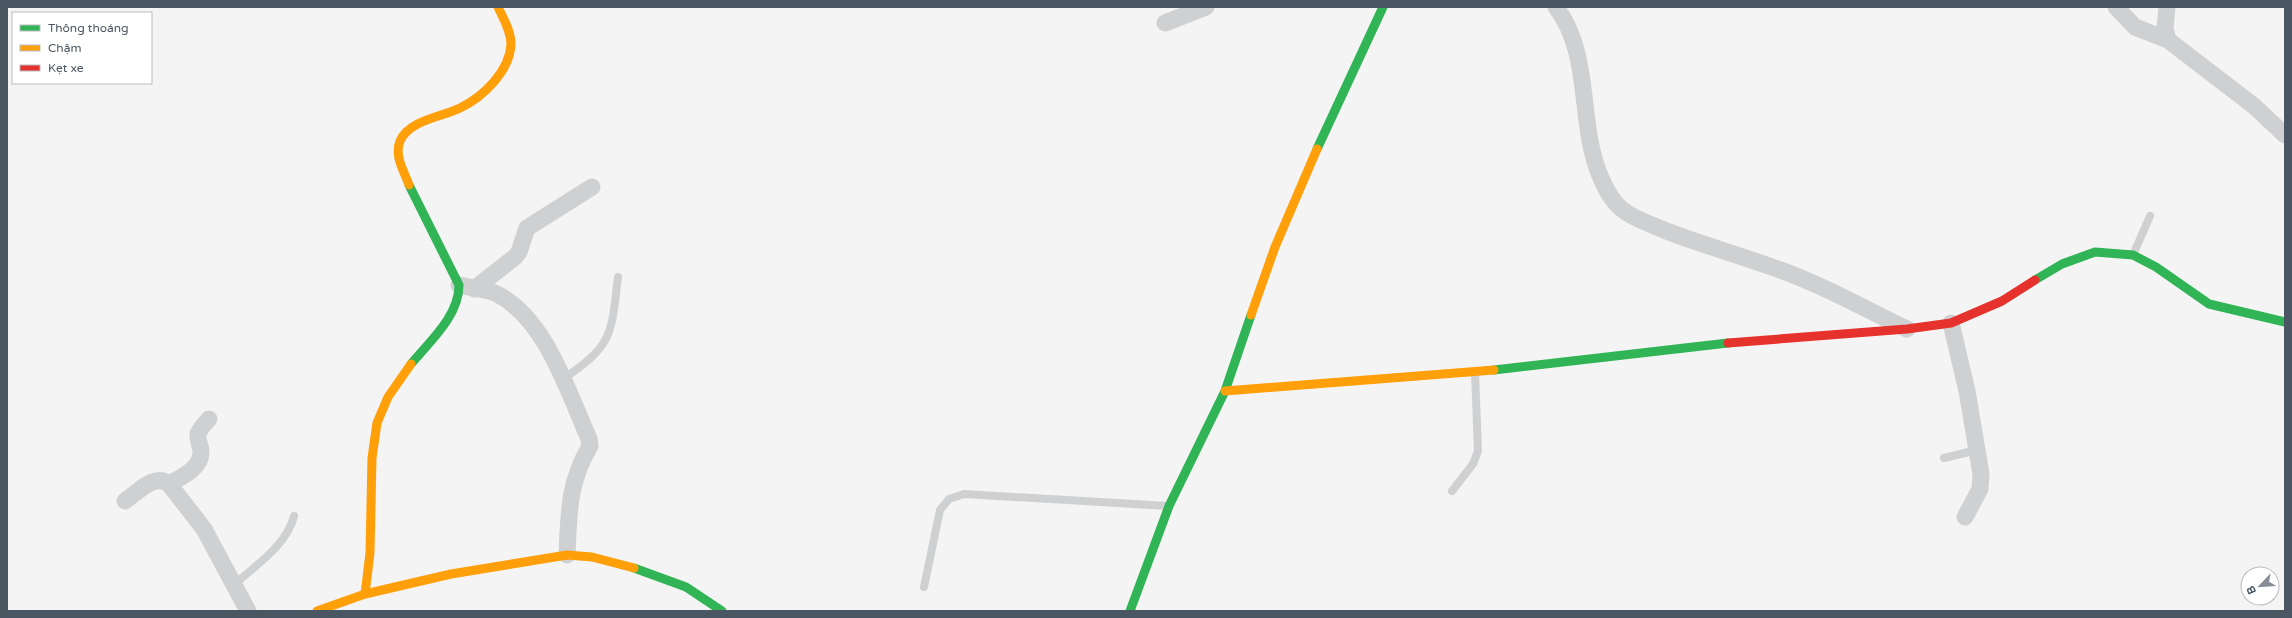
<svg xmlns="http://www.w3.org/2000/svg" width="2292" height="618" viewBox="0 0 2292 618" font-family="'Varela Round',sans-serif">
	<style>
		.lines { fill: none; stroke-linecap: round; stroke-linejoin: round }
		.lane { stroke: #ced0d2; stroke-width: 8 }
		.street { stroke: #ced0d2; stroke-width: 17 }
		.fast { stroke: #30b455; stroke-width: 9 }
		.slow { stroke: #ff9f0a; stroke-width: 9 }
		.jam { stroke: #e5322d; stroke-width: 9 }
	</style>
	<rect width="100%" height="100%" fill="#f4f4f4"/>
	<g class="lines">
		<path class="lane" d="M2133 255 2150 216
			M563 379C613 345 611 336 618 277
			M1944 458 1977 450
			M1452 491 1473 464 1478 451 1475 373
			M235 584C256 565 287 545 294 516
			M924 587 940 510 949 499 964 494 1168 506"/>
		<path class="street" d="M1556 7C1593 56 1577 124 1601 178 1606 190 1612 202 1623 210 1634 219 1650 224 1664 230 1699 244 1736 254 1772 267 1819 283 1863 308 1907 329
			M2116 7 2135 27 2168 40
			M2167 7 2165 28 2168 40 2254 106 2285 135
			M1165 23 1206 7
			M459 285C471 288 487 289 497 294 546 319 568 392 589 439L590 446C568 483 569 513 567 555
			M474 289 515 257 519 252 527 228 592 187
			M1951 323 1967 391 1981 474 1980 489 1965 517
			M169 484C181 477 201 469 201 452 201 446 197 440 198 434 200 429 205 423 209 419
			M125 501C138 492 154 473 169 484L204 529 248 611"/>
		<path class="fast" d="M1317 149 1383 7
			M409 185 459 285C459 316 430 341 411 364
			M2035 280 2062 264 2095 252 2133 255 2156 267 2209 304 2285 322
			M1494 370 1728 343
			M634 568 686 587 722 611
			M1130 611 1169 506 1225 391 1251 315"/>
		<path class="slow" d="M409 185C404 171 394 156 400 141 409 120 442 117 460 108 483 97 510 71 511 44 511 31 503 18 498 7
			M1251 315 1275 247 1317 149
			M1225 391 1494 370
			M365 594 370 553 372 458 377 423 388 397 411 364
			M317 611 365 594 451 574 567 555 592 557 634 568"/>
		<path class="jam" d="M1728 343 1907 329 1951 323 2002 301 2035 280"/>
	</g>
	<rect width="2292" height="618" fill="none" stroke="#4a5661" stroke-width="16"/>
	<rect x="12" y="12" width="140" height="72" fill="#ffffff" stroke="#b7bbc0"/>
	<rect x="20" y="25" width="20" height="6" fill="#30b455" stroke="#b7bbc0"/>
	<text x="48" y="32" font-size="12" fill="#4a5661">Thông thoáng</text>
	<rect x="20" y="45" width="20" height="6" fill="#ff9f0a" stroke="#b7bbc0"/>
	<text x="48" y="52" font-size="12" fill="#4a5661">Chậm</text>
	<rect x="20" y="65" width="20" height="6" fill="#e5322d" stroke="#b7bbc0"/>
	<text x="48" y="72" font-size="12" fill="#4a5661">Kẹt xe</text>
	<g transform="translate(2260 586) rotate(245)"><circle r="19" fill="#ffffff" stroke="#b7bbc0"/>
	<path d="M0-3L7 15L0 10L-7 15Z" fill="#868d94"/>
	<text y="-6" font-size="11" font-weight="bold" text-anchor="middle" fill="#4a5661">B</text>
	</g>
</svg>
